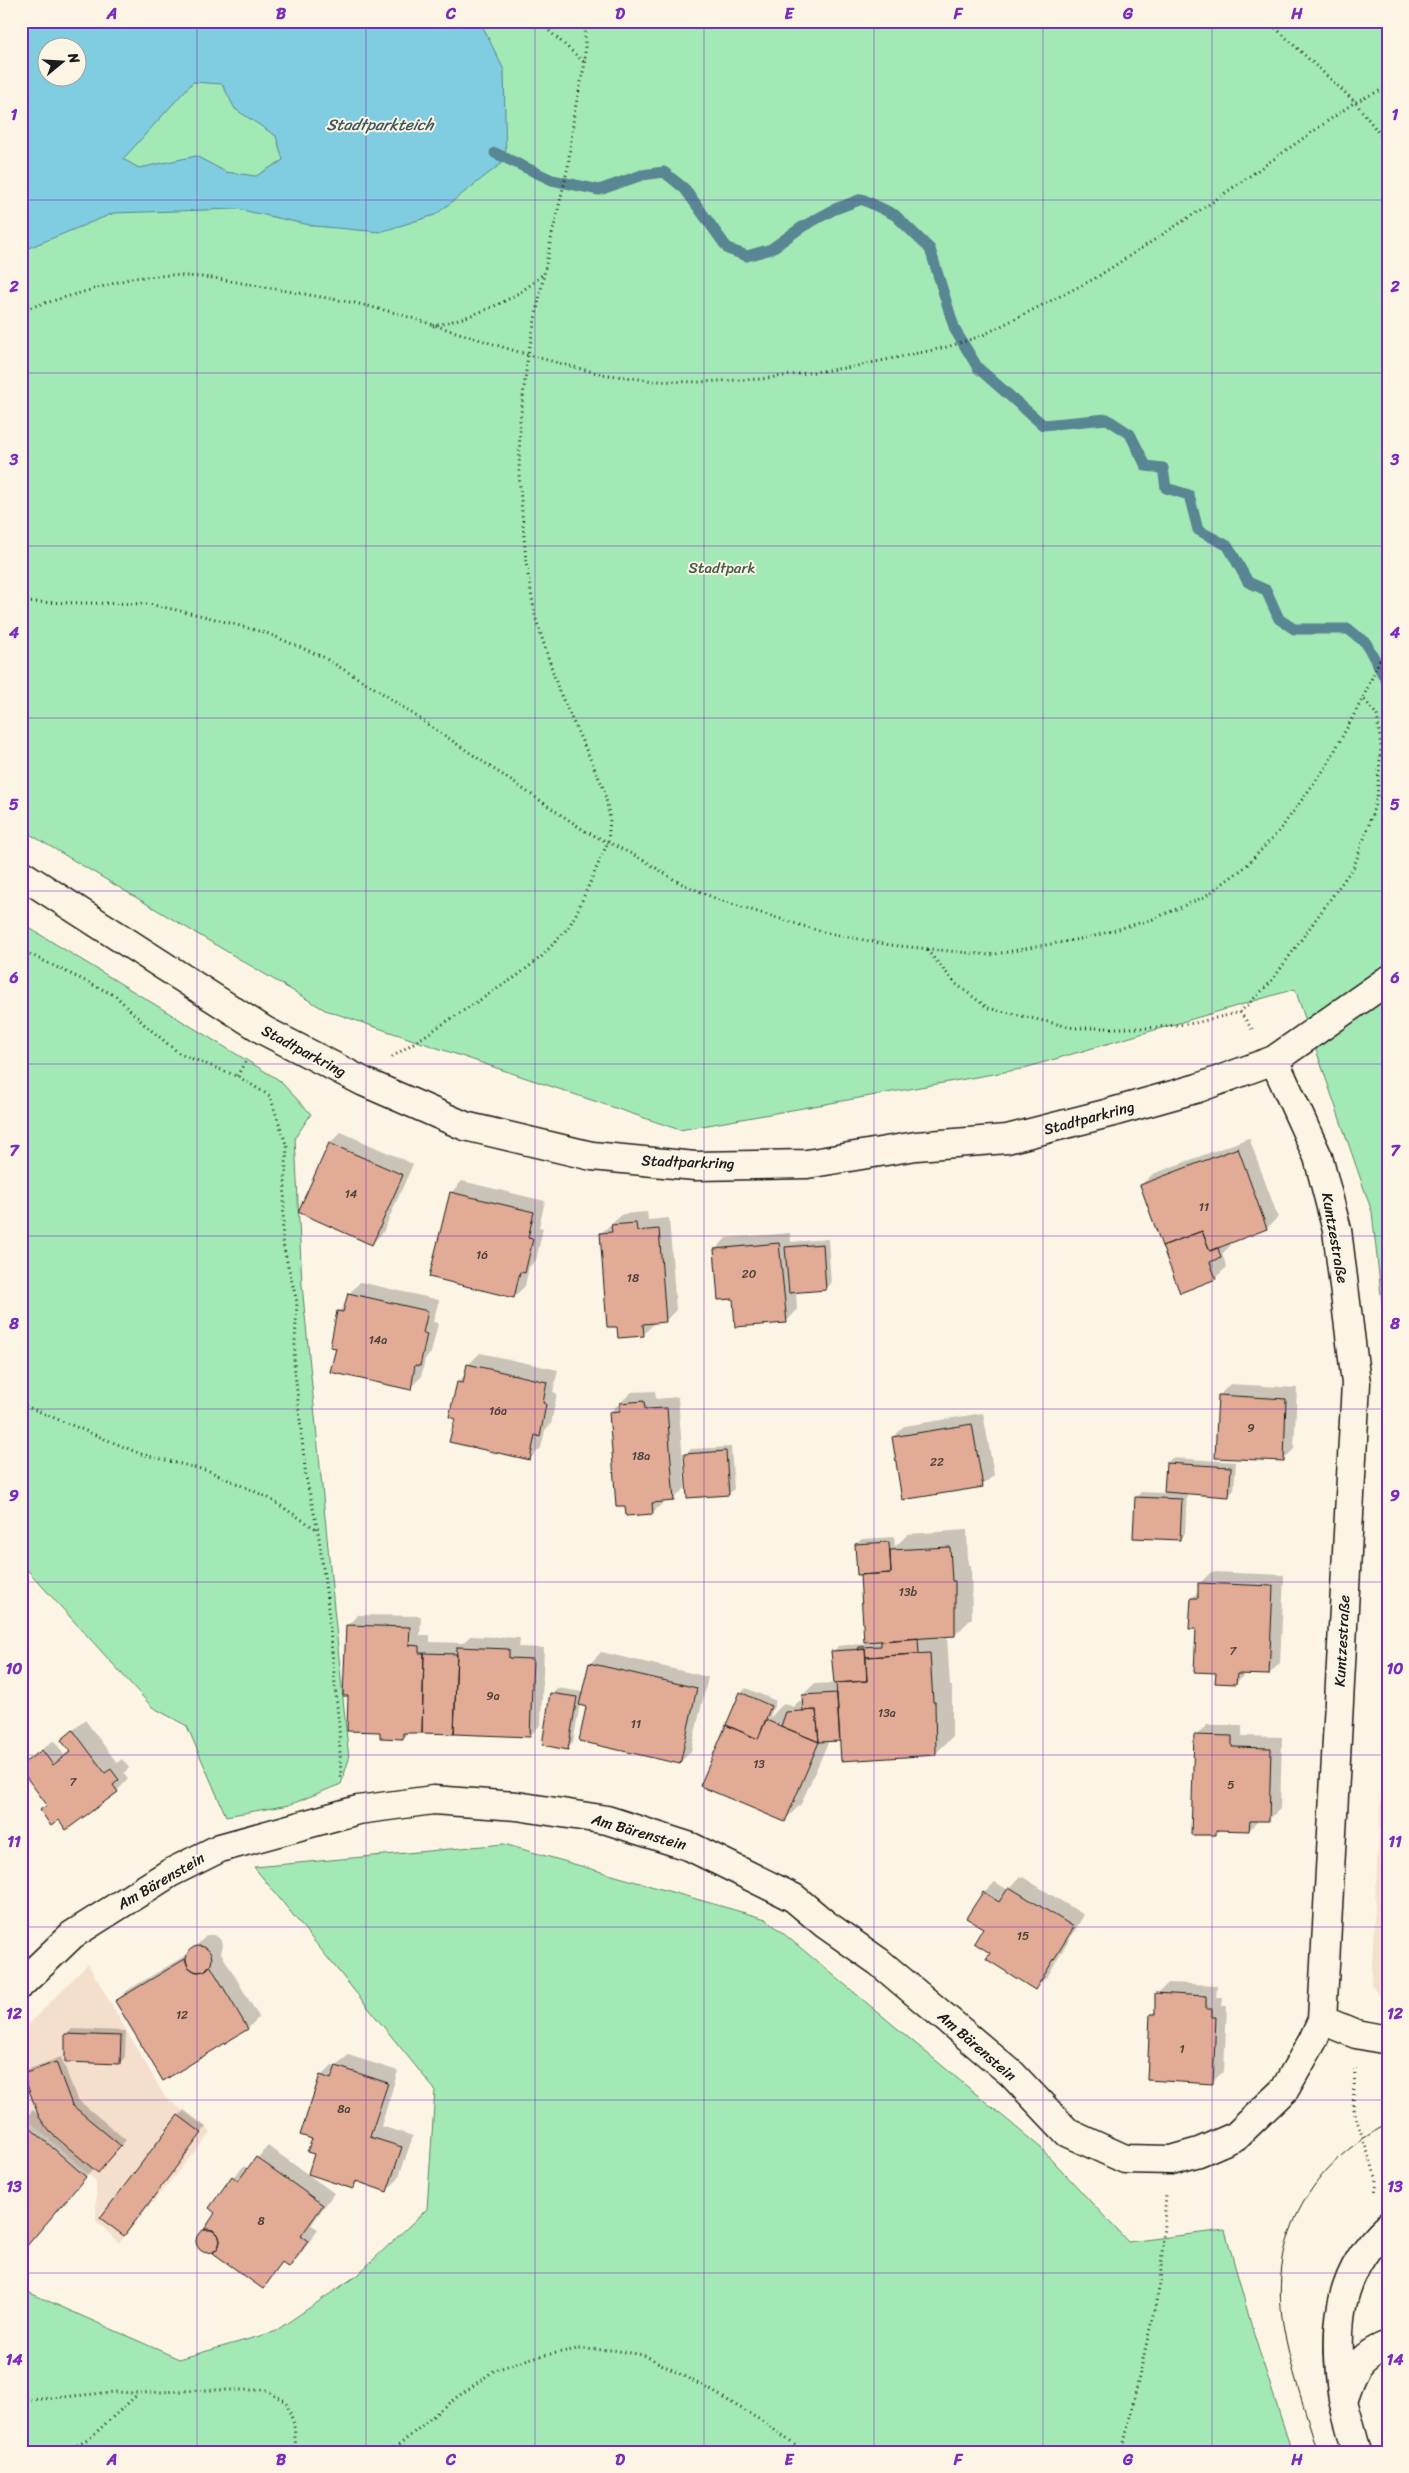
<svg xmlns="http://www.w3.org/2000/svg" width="1409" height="2473" viewBox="0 0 1409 2473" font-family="Sriracha,sans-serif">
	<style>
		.built { fill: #f4dfcd }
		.green { fill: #a3e9b5; stroke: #608268; fill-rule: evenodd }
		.water { fill: #80cce0; stroke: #588692; fill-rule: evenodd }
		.shadow { fill: #0003 }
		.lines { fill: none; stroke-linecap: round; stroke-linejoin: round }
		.stream { stroke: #588692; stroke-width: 11 }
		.building { fill: #e1ab96; stroke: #1c1c1c }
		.minor-casing { stroke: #1c1c1c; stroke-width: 31 }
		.path { stroke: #1c1c1c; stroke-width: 3; stroke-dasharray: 1 4; stroke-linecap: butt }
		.minor { stroke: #fcf5e5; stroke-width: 28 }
		.tram { stroke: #1c1c1c; stroke-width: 1 }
		.grid { fill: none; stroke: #7b2cbf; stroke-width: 1; stroke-opacity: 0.55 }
		.labels { text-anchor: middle; stroke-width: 4; stroke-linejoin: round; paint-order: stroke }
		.number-label { font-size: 12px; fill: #4d403a }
		.park-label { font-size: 15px; fill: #445a4a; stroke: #fcf5e5 }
		.street-label { font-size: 15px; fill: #1c1c1c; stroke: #fcf5e5 }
		.water-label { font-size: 16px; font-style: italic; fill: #3f5a61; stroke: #fcf5e5 }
		.neatline { fill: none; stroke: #7b2cbf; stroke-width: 2 }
		.grid-label { font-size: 16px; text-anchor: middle; font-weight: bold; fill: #7b2cbf }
	</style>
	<rect width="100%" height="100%" fill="#fcf5e5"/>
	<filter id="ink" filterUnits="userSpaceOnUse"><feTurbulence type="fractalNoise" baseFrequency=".02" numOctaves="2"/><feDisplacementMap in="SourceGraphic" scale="10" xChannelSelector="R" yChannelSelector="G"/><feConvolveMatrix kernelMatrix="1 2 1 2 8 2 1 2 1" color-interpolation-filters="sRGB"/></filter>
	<g filter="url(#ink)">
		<path class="built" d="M1388 1646V2002L1382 2000 1371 1984Z
			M88 1964 165 2097 211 2132 119 2243 96 2221V2181L21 2114V2032Z"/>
		<path class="green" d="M21 21H1388V1357L1372 1212 1295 989 1021 1069 680 1130 325 1010 21 829ZM48 48H78V78H48Z
			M21 923 279 1080 311 1114 295 1138 302 1285 349 1759 341 1784 289 1805 226 1816 187 1726 152 1707 21 1563Z
			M504 1844 766 1919 1041 2148 1128 2242 1225 2230 1254 2335 1292 2452H21V2289L179 2359 274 2332 356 2276 427 2209 435 2090 254 1867Z"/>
		<path class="water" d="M21 21H480L504 70 506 160 435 215 380 232 314 226 237 209 114 213 21 251ZM48 48H78V78H48ZM193 82 222 84 235 109 276 136 283 160 256 176 226 172 196 156 139 168 123 159Z"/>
		<path class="shadow" d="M341 1132 413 1164 383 1232 372 1244 300 1212 330 1143Z
			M1249 1138 1278 1217 1267 1228 1230 1242 1231 1245 1222 1254 1227 1267 1215 1278 1141 1185 1153 1174Z
			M462 1181 545 1201 539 1227 543 1228 536 1260 529 1267 525 1286 514 1297 451 1193Z
			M647 1212 648 1220 669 1218 676 1310 665 1321 655 1322 644 1334 601 1233 623 1214Z
			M790 1233 791 1242 828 1239 831 1284 825 1289 796 1291 797 1310 786 1322 734 1298 715 1250 726 1238Z
			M360 1282 439 1300 433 1322 438 1323 431 1353 425 1359 421 1377 410 1388 337 1347 338 1312 346 1304 349 1294Z
			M480 1353 558 1370 553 1392 557 1393 551 1424 545 1430 541 1448 529 1459 456 1418 458 1382 466 1374 468 1365Z
			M1230 1384 1297 1388 1294 1449 1283 1460 1219 1396Z
			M655 1391 656 1399 678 1397 685 1488 673 1500 664 1502 652 1513 610 1412 632 1392Z
			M983 1413 994 1475 982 1486 893 1437 905 1426Z
			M731 1447 734 1489 728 1494 686 1454 691 1449Z
			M1172 1458 1236 1462 1234 1490 1229 1495 1187 1493 1185 1533 1180 1539 1136 1498 1141 1492 1165 1493 1167 1463Z
			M967 1530 968 1565H971L972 1618 955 1635 947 1636 950 1686H952V1737L935 1754 841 1740H829L801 1804 784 1821 741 1693 746 1688 776 1701 769 1719 784 1703 793 1707 799 1701H803V1695L814 1684 835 1683 833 1652 838 1646 874 1642V1640L866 1641 862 1574 856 1544 862 1539 894 1537 895 1547 908 1534Z
			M1211 1572 1284 1575 1280 1663 1269 1674 1246 1673 1236 1683 1217 1672 1197 1628 1192 1598 1199 1591V1584Z
			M358 1615 421 1616 420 1635H430V1642L463 1643 470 1636 520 1638 519 1647 544 1648 541 1724 530 1736 409 1732 403 1738 382 1730 349 1695 347 1626Z
			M601 1652 708 1677 691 1751 680 1763 588 1706 580 1703 573 1743 568 1748 551 1694 557 1688 583 1692 590 1664Z
			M85 1720 117 1763 122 1759 129 1768 124 1773 128 1779 117 1791 66 1828 21 1766 54 1740 64 1755 71 1750 62 1740Z
			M1207 1725H1242V1736L1282 1737 1280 1809 1268 1820H1259L1249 1830 1221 1829 1215 1834 1196 1736Z
			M1021 1876 1084 1915 1047 1977 1035 1988 992 1952 984 1893 995 1882 1008 1890Z
			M207 1935H215L220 1939 223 1945 221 1953 259 2017 248 2028 163 2079 116 2001 128 1990 188 1954Z
			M1168 1983 1217 1985 1216 1998H1223L1222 2006H1227L1224 2071 1212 2082 1152 2014 1156 2010 1157 1994Z
			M72 2029 126 2031 125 2057 120 2063 66 2035Z
			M348 2055 398 2071 381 2126 413 2136 398 2179 387 2190 359 2181 353 2187 316 2153 314 2138 321 2076 332 2065 337 2066Z
			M61 2057 77 2099 126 2140 104 2166 94 2167 36 2235 21 2122 33 2110 40 2116 24 2074 29 2069Z
			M184 2110 206 2127 124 2235 102 2218Z
			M268 2146 334 2193 311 2225 318 2229 300 2255 289 2266 284 2262 263 2287 213 2252H205L199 2248 197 2241 199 2235 217 2213 233 2177 244 2166 248 2169Z"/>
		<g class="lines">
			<path class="stream" d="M495 153 552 180 599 190 642 175 664 172 685 189 728 249 747 256 771 249 802 227 835 209 862 199 895 215 930 249 955 330 978 368 1043 425 1107 419 1130 434 1146 466 1163 468 1166 488 1189 495 1198 530 1228 546 1248 582 1266 590 1279 619 1294 629H1348L1366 643 1388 684"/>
		</g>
		<path class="building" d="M329 1143 403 1175 372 1245 298 1212Z
			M1238 1148 1267 1229 1210 1251 1202 1231 1162 1246 1140 1185Z
			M450 1192 534 1212 528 1238 533 1239 525 1273 520 1272 514 1298 429 1277Z
			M636 1223 637 1231 659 1229 666 1322 643 1324 644 1336 618 1338 617 1327H607L600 1233 612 1232 611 1225Z
			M1202 1231 1210 1251 1218 1248 1221 1258 1210 1262 1216 1279 1180 1293 1162 1246Z
			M779 1243 787 1323 735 1327 733 1299 718 1300 714 1249Z
			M823 1244 826 1290 789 1293 785 1247Z
			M348 1293 428 1311 423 1333 427 1334 420 1366 415 1365 411 1390 330 1372 336 1348 330 1347 337 1311 343 1312Z
			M467 1364 547 1382 543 1403 546 1404 540 1437 535 1435 530 1460 449 1442 455 1419 449 1417 457 1382 463 1383Z
			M1218 1395 1286 1399 1284 1461 1215 1458Z
			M644 1401 645 1409 667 1408 674 1501 652 1503 653 1514 626 1516 625 1506H616L609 1412 620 1411V1403Z
			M972 1424 983 1487 902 1500 892 1437Z
			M726 1451 729 1495 687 1498 684 1454Z
			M1166 1463 1231 1467 1229 1497 1164 1492Z
			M1135 1497 1182 1499 1180 1540 1133 1538Z
			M889 1542 891 1573 857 1575 855 1544Z
			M950 1547 952 1581H955V1636L864 1642 860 1575 891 1573 890 1550Z
			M1198 1583 1273 1586 1269 1675 1237 1674 1236 1684 1215 1683 1216 1673 1194 1672 1196 1629H1189L1191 1598H1198Z
			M346 1625 410 1627 409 1645 419 1646V1653H424L422 1733H403V1739L380 1738V1732L347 1731 348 1696H343Z
			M918 1638 919 1654 866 1657 865 1649 858 1650 859 1647 881 1646V1641Z
			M457 1647 509 1649V1658L533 1659 530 1737 454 1734Z
			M865 1649 867 1681 834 1683 831 1651Z
			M424 1653 457 1654 454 1734 422 1733Z
			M930 1653 933 1702H935L936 1755 841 1761 836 1683 867 1681 866 1657Z
			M589 1663 697 1688 680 1764 579 1741 586 1707 579 1705Z
			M740 1692 771 1706 758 1739 726 1725Z
			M550 1693 577 1697 568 1750 542 1745Z
			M837 1693 840 1741 819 1742 816 1710 803 1711 802 1695Z
			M816 1710 819 1742 781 1726 786 1712Z
			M766 1720 819 1742 785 1822 700 1786 726 1725 758 1739Z
			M73 1730 105 1773 111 1769 119 1780 113 1785 118 1792 66 1830 59 1820 51 1826 40 1810 47 1805 21 1770V1765L42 1750 53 1765 70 1752 61 1740Z
			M1194 1735 1232 1736V1747L1271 1748 1269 1821H1250L1249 1831 1216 1830V1835H1191Z
			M1009 1887 1074 1927 1035 1990 986 1959 990 1953 974 1943 983 1928 966 1918 983 1892 999 1902Z
			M186 1959a13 13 0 1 1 26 0a13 13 0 1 1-26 0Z
			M185 1959 188 1967 196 1972 204 1971 210 1965 248 2029 163 2081 115 2001Z
			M1155 1993 1206 1996V2009H1212V2017H1216L1213 2084 1147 2080 1150 2014H1155Z
			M65 2034 121 2036 120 2064 65 2062Z
			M56 2062 72 2105 121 2146 98 2173 50 2132 39 2117 23 2074Z
			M336 2066 388 2083 370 2137 402 2147 387 2192 356 2181 353 2189 308 2174 314 2154 307 2152 312 2139 300 2135 320 2075 331 2079Z
			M178 2115 202 2133 124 2236 100 2218Z
			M21 2120 86 2177 25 2248 21 2244Z
			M256 2157 323 2205 301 2236 308 2241 289 2268 282 2263 263 2289 213 2253 218 2248 220 2241 218 2234 211 2230H204L215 2213 209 2208 232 2176 238 2181Z
			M196 2241a12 12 0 1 1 24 0a12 12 0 1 1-24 0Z"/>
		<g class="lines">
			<defs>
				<path id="minor" d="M21 874 265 1031 364 1082 465 1126 592 1156 695 1166 807 1164 916 1146 1007 1139 1109 1113 1198 1088 1274 1060 1388 980
					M21 1984 72 1935 170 1873 220 1848 358 1810 433 1800 517 1806 607 1820 691 1847 794 1898 825 1924 879 1962 1012 2074 1068 2133 1125 2159 1171 2160 1199 2152 1236 2136 1285 2089 1312 2042 1322 2020 1356 1383 1337 1230 1318 1157 1274 1060
					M1322 2020 1356 2034 1388 2040
					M1388 2226C1334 2275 1334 2333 1343 2401 1352 2372 1358 2356 1388 2345
					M1343 2401 1357 2452"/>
			</defs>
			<use href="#minor" class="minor-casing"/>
			<path class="path" d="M538 21 585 63
				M1268 21 1355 102 1388 145
				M21 310 132 278 171 275 214 278 355 303 396 313 528 355 601 374 655 381 699 382 761 379 852 367 947 347 981 336 1094 279 1211 203 1355 102 1388 87
				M433 326C472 317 514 302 543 274
				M21 602 149 604 208 617 269 634 323 657 376 689 585 831 642 859 678 882 719 900 823 932 890 945 990 955 1091 937 1153 919 1204 897 1245 867 1279 831 1326 767 1363 698 1388 641
				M21 950 116 996 145 1025 180 1054 237 1076 270 1096 287 1147 282 1241 297 1302 294 1363 306 1477 318 1531 327 1598 339 1727 341 1779
				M927 950 956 984 988 1008 1074 1028H1148L1195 1023 1240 1012 1271 982 1354 866 1368 828 1377 797 1381 747 1377 715 1363 698
				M1240 1012 1254 1032
				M392 1057 517 976 541 957 568 928 576 914 608 842 610 819 604 789 559 691 535 616 526 562 519 475 520 421 528 355 550 244 568 167 574 114 585 63V21
				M237 1076 247 1059
				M21 1404 141 1454 209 1471 267 1497 318 1530
				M1355 2069 1353 2109 1377 2180 1375 2194
				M21 2401 115 2392 139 2393 204 2390H267L286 2402 294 2424 296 2452
				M64 2452 91 2437 138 2394
				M391 2452 446 2405 495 2370 535 2357 577 2349 613 2350 644 2355 714 2392 765 2423 804 2452
				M1122 2452 1160 2284 1166 2194"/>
			<use href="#minor" class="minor"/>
			<path class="tram" d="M1318 2452C1305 2410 1290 2367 1283 2324 1269 2237 1311 2163 1388 2124"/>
		</g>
	</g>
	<path class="grid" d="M197 21V2452M366 21V2452M535 21V2452M704 21V2452M874 21V2452M1043 21V2452M1212 21V2452M21 200H1388M21 373H1388M21 546H1388M21 718H1388M21 891H1388M21 1064H1388M21 1236H1388M21 1409H1388M21 1582H1388M21 1755H1388M21 1927H1388M21 2100H1388M21 2273H1388"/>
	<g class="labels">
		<g class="number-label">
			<text x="351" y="1198">14</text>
			<text x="1204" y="1211">11</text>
			<text x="482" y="1259">16</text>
			<text x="749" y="1278">20</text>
			<text x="633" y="1282">18</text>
			<text x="378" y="1344">14a</text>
			<text x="498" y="1415">16a</text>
			<text x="1251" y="1432">9</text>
			<text x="641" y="1460">18a</text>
			<text x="937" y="1466">22</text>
			<text x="908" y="1596">13b</text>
			<text x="1233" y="1655">7</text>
			<text x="493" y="1700">9a</text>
			<text x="887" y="1717">13a</text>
			<text x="636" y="1728">11</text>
			<text x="759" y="1768">13</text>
			<text x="73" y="1786">7</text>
			<text x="1231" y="1789">5</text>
			<text x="1023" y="1940">15</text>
			<text x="182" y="2019">12</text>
			<text x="1182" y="2053">1</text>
			<text x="344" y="2113">8a</text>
			<text x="261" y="2225">8</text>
		</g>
		<g class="park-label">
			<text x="722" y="573">Stadtpark</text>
		</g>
		<g class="street-label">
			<text transform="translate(304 1051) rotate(28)" y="5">Stadtparkring</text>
			<text transform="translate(1089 1118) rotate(-15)" y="5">Stadtparkring</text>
			<text transform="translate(688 1162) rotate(2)" y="5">Stadtparkring</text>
			<text transform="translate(1335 1238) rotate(80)" y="5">Kuntzestraße</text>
			<text transform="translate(1342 1641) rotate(-87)" y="5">Kuntzestraße</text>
			<text transform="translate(639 1832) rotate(16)" y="5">Am Bärenstein</text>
			<text transform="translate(161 1881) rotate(-30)" y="5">Am Bärenstein</text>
			<text transform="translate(977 2046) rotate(41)" y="5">Am Bärenstein</text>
		</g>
		<g class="water-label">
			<text x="380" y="130">Stadtparkteich</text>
		</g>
	</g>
	<rect width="1409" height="2473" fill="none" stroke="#fcf5e5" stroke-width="55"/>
	<g transform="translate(62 62) rotate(72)"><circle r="24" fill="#fcf5e5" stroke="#a29e95"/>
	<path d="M0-4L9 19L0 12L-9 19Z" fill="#1c1c1c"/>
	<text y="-8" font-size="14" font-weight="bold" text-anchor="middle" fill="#1c1c1c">N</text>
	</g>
	<rect x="28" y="28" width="1354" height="2418" class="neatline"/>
	<g class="grid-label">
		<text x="112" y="19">A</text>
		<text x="281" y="19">B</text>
		<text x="451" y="19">C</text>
		<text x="620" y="19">D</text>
		<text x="789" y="19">E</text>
		<text x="958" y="19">F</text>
		<text x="1128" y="19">G</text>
		<text x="1297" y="19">H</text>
		<text x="14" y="120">1</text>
		<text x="1395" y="120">1</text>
		<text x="14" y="292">2</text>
		<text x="1395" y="292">2</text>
		<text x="14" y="465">3</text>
		<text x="1395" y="465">3</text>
		<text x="14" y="638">4</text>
		<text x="1395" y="638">4</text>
		<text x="14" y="810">5</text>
		<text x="1395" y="810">5</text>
		<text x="14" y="983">6</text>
		<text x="1395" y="983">6</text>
		<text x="14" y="1156">7</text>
		<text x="1395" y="1156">7</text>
		<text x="14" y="1329">8</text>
		<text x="1395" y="1329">8</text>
		<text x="14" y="1501">9</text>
		<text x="1395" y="1501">9</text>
		<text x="14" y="1674">10</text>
		<text x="1395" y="1674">10</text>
		<text x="14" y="1847">11</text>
		<text x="1395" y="1847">11</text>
		<text x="14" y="2019">12</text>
		<text x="1395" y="2019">12</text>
		<text x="14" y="2192">13</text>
		<text x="1395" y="2192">13</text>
		<text x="14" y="2365">14</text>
		<text x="1395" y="2365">14</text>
		<text x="112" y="2465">A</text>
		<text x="281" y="2465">B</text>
		<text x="451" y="2465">C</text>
		<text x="620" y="2465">D</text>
		<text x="789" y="2465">E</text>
		<text x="958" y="2465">F</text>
		<text x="1128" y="2465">G</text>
		<text x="1297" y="2465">H</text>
	</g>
</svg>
